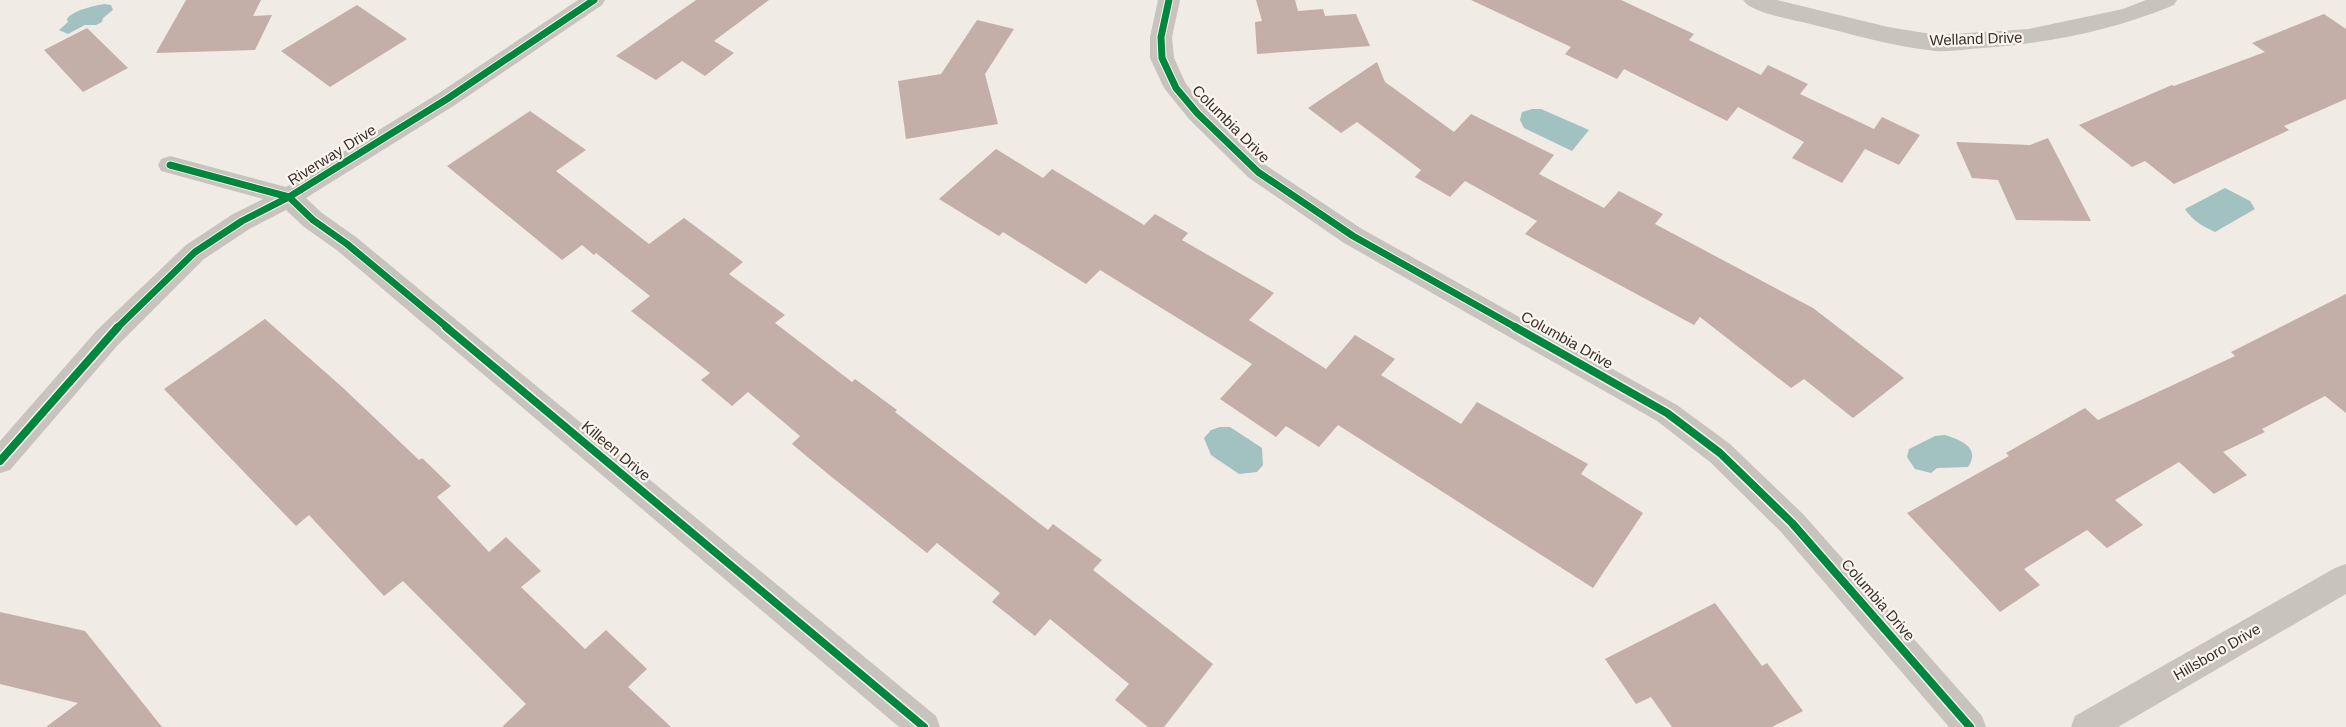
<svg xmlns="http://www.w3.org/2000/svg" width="2346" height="727" viewBox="0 0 2346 727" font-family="Helvetica,sans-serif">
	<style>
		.water { fill: #a1c2c1 }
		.building { fill: #c3afa7 }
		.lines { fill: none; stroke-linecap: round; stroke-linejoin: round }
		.street { fill: #c9c3be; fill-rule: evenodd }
		.cycleway-far1-casing { stroke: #fbf5ee; stroke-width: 9 }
		.cycleway-casing { stroke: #fbf5ee; stroke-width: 11 }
		.cycleway-far1 { stroke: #00873e; stroke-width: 7 }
		.cycleway { stroke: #00873e; stroke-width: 8 }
		.labels { text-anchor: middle; stroke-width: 4.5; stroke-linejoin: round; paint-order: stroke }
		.street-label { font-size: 15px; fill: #3b302b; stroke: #fbf5ee }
	</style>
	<rect width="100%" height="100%" fill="#f0ebe5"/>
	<path class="water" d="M104 4 111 5 113 10 103 18 102 22 96 25H85L68 34 59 30 68 22 67 19C73 10 94 6 104 4Z
		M1532 109H1541L1589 130 1572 151 1524 128 1520 120 1522 112Z
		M2225 188 2250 201 2255 209 2215 232C2202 226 2193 221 2185 209Z
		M1220 427H1230L1262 448 1263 465 1257 472 1239 474 1211 455 1204 438 1211 430Z
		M1945 435C1961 440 1981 448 1968 467L1937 468 1931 473 1915 469 1907 457 1909 449 1935 436Z"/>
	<path class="building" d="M186 0H261L253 16 272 15 255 50 156 53Z
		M696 0H769L714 41 734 53 705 76 682 61 656 80 616 56Z
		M1256 0H1295L1298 11 1323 9 1325 16 1356 14 1370 46 1257 54 1255 22 1262 21Z
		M1471 0H1621L1694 34 1689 40 1761 75 1768 65 1808 84 1800 94 1874 129 1882 117 1920 135 1899 165 1865 149 1842 183 1792 158 1804 142 1738 107 1727 121 1624 69 1617 79 1565 54 1571 47Z
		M357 5 407 39 330 87 281 51Z
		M2324 14 2346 29V99L2284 126 2289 130 2174 184 2145 161 2132 167 2079 125 2172 85 2174 86 2265 52 2252 43Z
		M977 20 1014 29 985 74 998 124 906 139 898 81 941 74Z
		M87 28 128 68 83 92 44 50Z
		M1377 62 1385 82 1454 132 1471 114 1554 155 1539 174 1604 208 1619 191 1663 214 1655 224 1813 308 1904 378 1853 418 1804 379 1791 388 1700 317 1694 325 1525 234 1537 221 1465 181 1450 197 1415 177 1421 170 1357 122 1341 133 1308 108Z
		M530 111 586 150 556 171 649 244 684 218 743 262 729 274 785 315 775 323 852 382 855 379 897 410 895 412 1048 530 1053 524 1102 560 1093 570 1213 664 1164 727H1148L1115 700 1129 684 1050 619 1035 636 992 602 1000 593 937 543 927 553 828 474 792 444 800 436 748 392 732 406 701 380 710 373 631 311 650 296 596 253 594 255 582 245 562 260 447 166Z
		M2048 138 2091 221 2016 220 1998 180 1972 178 1956 142 2030 145Z
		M996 149 1043 178 1052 169 1144 225 1155 214 1188 233 1182 240 1274 293 1249 320 1326 369 1355 335 1395 359 1381 375 1461 424 1477 402 1588 464 1581 474 1643 513 1593 588 1338 425 1319 447 1286 426 1276 437 1220 399 1252 364 1100 270 1086 284 1003 232 999 236 939 199Z
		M2346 294V413L2325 396 2262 429 2265 432 2223 452 2247 475 2214 494 2179 462 2115 500 2143 525 2107 548 2087 530 2024 569 2040 585 2000 612 1907 513 2009 456 2006 453 2085 408 2098 420 2235 356 2231 352Z
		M265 319 342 387 419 460 422 458 451 486 437 497 489 552 506 537 541 571 521 587 585 649 606 630 647 669 628 687 671 727H502L526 704 403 581 384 596 309 515 296 526 164 389Z
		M1715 603 1762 666 1767 663 1803 711 1772 727H1672L1651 697 1636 704 1605 659Z
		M0 612 85 631 162 727H46L78 703 0 684Z"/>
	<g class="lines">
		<path class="street" d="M578 0H605L602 5 455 105 306 198 322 213 356 237 936 716 940 727H899L338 251 304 227 286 210 251 228 204 259 117 346 10 470 0 473V441L97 330 186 245 233 214 263 199 161 171 158 165 161 159 170 156 286 187 439 93Z
			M1158 0H1180L1172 37 1174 58 1186 84 1205 107 1267 166 1362 229 1677 405 1730 444 1803 514 1982 716 1986 727H1949L1781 532 1710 462 1657 421 1344 243 1249 178 1189 119 1164 88 1150 58V37Z
			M1743 0H1777L1888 27 1937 35 2029 29 2123 9 2146 0H2177L2174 5C2112 31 2048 43 1982 48 1967 49 1951 52 1936 51 1892 47 1849 33 1806 23 1791 19 1751 13 1743 0Z
			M2346 564V594L2118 727H2071L2075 716 2335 568Z"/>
		<defs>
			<path id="cycleway-far1" d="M1169 0 1161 37 1162 58 1176 88 1197 113 1258 172 1353 236 1517 328
				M170 165 289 197 313 220 347 244 448 328
				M117 328 195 252 242 221 289 197 447 99 594 0"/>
			<path id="cycleway" d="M446 327 924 727
				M1515 327 1667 413 1720 453 1792 523 1970 727
				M0 461 118 327"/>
		</defs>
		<use href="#cycleway-far1" class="cycleway-far1-casing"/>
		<use href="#cycleway" class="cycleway-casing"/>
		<use href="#cycleway-far1" class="cycleway-far1"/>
		<use href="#cycleway" class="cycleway"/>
	</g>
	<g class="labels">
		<g class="street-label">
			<text transform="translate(1976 39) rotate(-2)" y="5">Welland Drive</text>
			<text transform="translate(1231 124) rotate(45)" y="5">Columbia Drive</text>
			<text transform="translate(332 155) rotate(-32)" y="5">Riverway Drive</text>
			<text transform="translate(1567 340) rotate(29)" y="5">Columbia Drive</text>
			<text transform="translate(616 451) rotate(40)" y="5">Killeen Drive</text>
			<text transform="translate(1878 600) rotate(49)" y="5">Columbia Drive</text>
			<text transform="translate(2217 652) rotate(-30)" y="5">Hillsboro Drive</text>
		</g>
	</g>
</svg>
